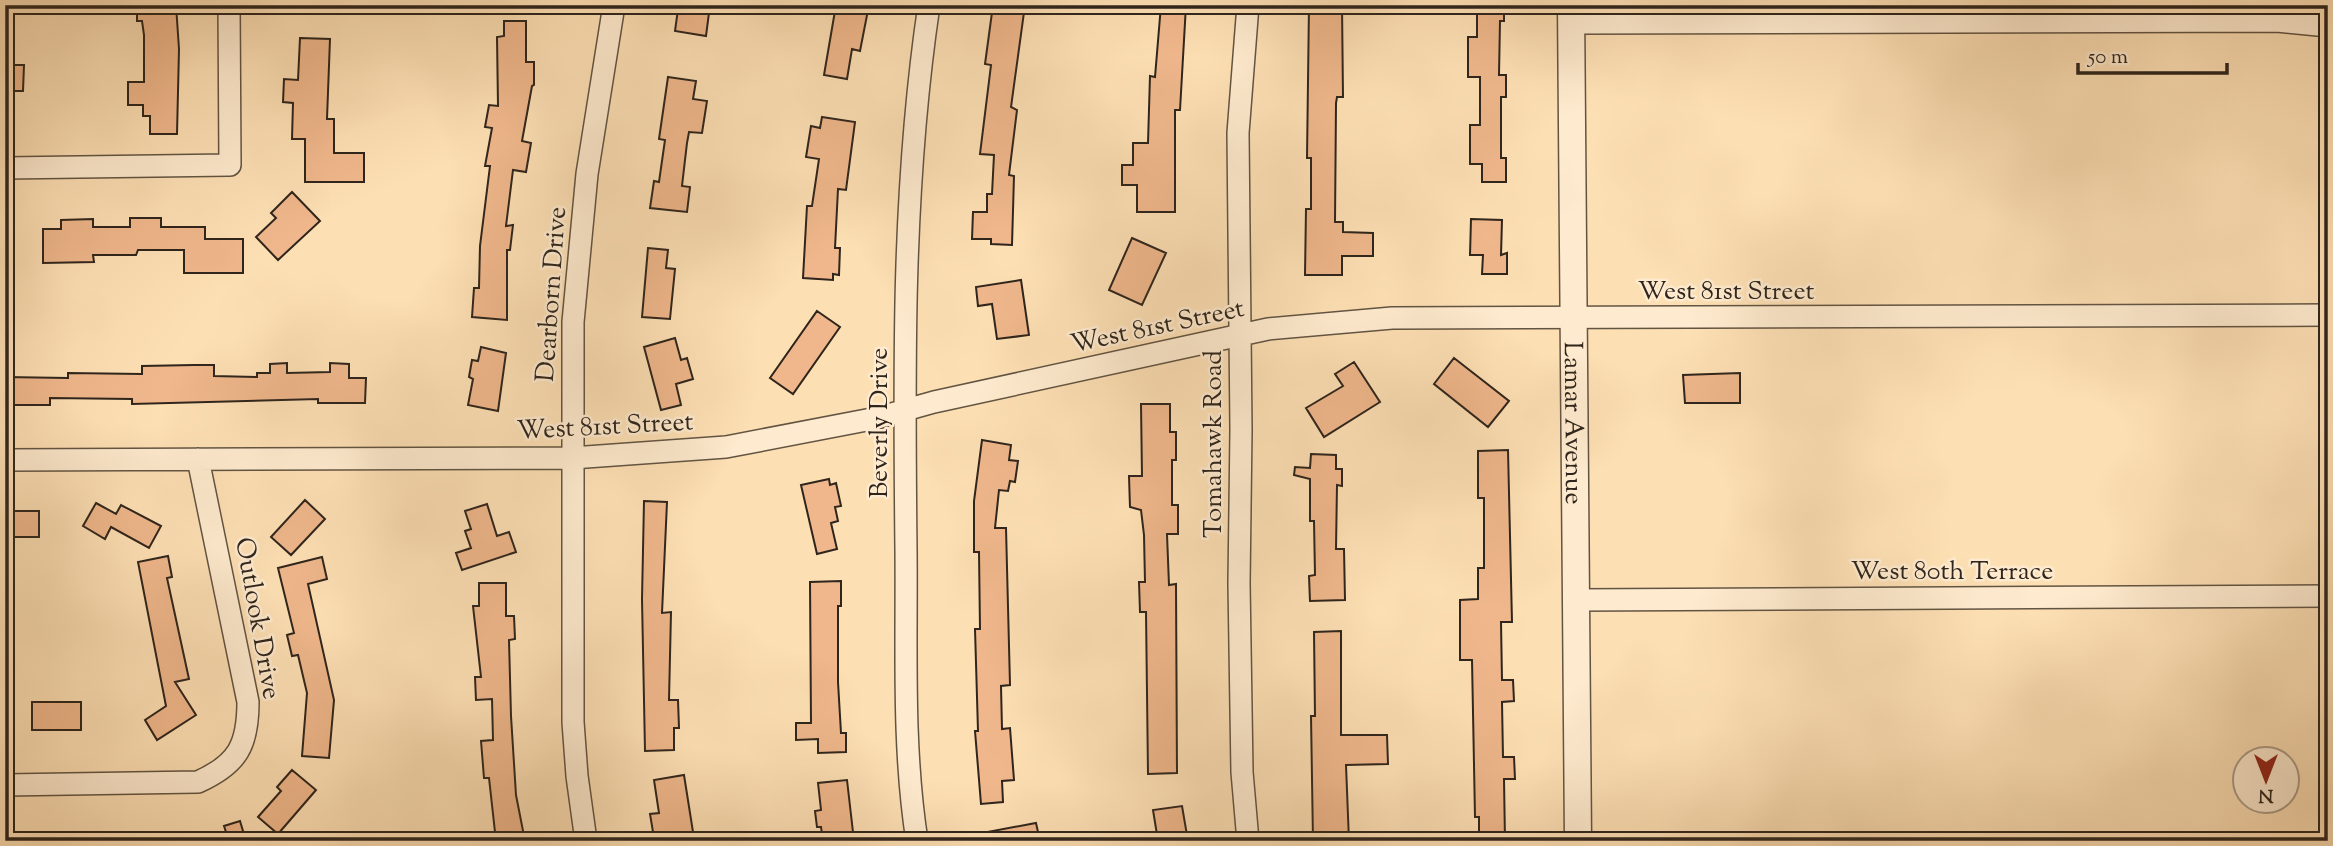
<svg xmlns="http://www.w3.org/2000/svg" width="2333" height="846" viewBox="0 0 2333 846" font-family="'Sorts Mill Goudy',serif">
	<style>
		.building { fill: #efb78b; stroke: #2f251c; stroke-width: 2 }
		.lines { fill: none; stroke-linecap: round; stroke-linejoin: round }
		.minor-casing { stroke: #625442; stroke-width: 24 }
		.tertiary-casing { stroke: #625442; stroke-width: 29 }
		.minor { stroke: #feeace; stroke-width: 21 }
		.tertiary { stroke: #feeace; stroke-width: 26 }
		.labels { text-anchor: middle; stroke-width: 5; stroke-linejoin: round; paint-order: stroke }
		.street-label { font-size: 26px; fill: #2f251c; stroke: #feeace }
	</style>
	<rect width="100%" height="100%" fill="#fddfb4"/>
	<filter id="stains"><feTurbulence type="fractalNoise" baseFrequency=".00286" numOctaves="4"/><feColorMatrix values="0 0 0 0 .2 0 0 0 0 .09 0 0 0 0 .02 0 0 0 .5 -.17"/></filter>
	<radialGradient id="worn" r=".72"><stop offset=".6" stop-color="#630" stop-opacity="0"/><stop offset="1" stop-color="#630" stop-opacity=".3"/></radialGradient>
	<path class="building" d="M137 5H176L179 49 177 134H150V116H143V105H128V82H144V35L142 21H137Z
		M683 5H710L706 36 675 31 678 9H683Z
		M836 5 868 10 860 51 852 49 847 79 824 75Z
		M993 5H1025L1011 107 1017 110 1009 175 1014 176 1012 245 991 244V239H972L973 212H987V194H992L994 155 980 154 991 65 985 64Z
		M1161 5H1186L1180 110H1175V212H1137V185H1122V165H1133V143H1148L1150 76 1155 77Z
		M1309 5H1342L1343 97H1337L1336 103 1335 222H1343V232L1373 233V256H1342V275H1305L1306 209H1311V158H1307Z
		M1477 5H1504V21H1500L1499 75H1506V97H1501V158H1506V182H1482V164H1470V125H1480V77H1468V37H1477Z
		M504 21H526V62H534V85L532 86 522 141 531 143 526 172 513 170 506 226 513 225 510 250H507V320L472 317 474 288H479L480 246 490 166H485L492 128 485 127 489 105 498 106 497 37 504 36Z
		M300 38 330 39 327 119H334V153H364V182H305V139H292L293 103 283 102 284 79 298 80Z
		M5 65H24L23 91H5Z
		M668 77 696 81 693 99 707 101 702 133 689 132 687 143 682 186 690 187 687 212 650 208 654 181 659 182 665 140 659 139Z
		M822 117 855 122 846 190 838 189 835 248H840L839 275 833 274V280L803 278 807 206H812L819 159 806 157 811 126 820 128Z
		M292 192 320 221 278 260 256 237 276 218 271 213Z
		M130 218H161V227H205V239H243V273H184V250H138L136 255H93L94 262 43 263V229H61V220L93 219V227H130Z
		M1471 219 1502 220 1501 255 1507 253V274H1482L1483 255H1470Z
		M1132 238 1166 253 1142 305 1109 290Z
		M648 248 668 250 666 268 675 269 670 319 642 317Z
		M1021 280 1029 335 997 339 992 304 978 306 976 287Z
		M817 311 840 327 793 394 770 378Z
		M675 338 681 360 687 358 693 379 676 384 681 405 661 410 644 347Z
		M481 347 506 353 498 411 468 405 473 379 469 377 472 360 478 361Z
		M1454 358 1509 401 1488 427 1434 384Z
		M1354 362 1380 402 1324 437 1306 408 1343 386 1335 374Z
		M287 363V373L330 372V363L349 364V378H366L365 403H318V399L132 404V399L50 398V405H5V377L68 378V373L142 374V366L194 365H214V376L257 377V373H270V364Z
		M1740 373V403H1685L1683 375Z
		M1141 404H1170V432H1176V460H1172V505H1178V534H1167L1169 585 1176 584 1177 773 1148 774 1146 612H1140L1139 582H1145L1144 535 1141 510 1130 507 1129 476H1142Z
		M982 440 1011 445 1009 460 1018 461 1015 482 1010 481 1008 491 999 490 995 528H1006L1010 685 1001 686 1002 729 1010 728 1014 780 1002 781 1003 802 981 804 975 731H978L975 629H980L979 552H974V501Z
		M1508 450 1512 622H1501L1502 680H1513L1514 701 1502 702 1503 757H1514L1515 779H1504L1505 841H1479V817H1475L1472 660H1460V600L1478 599V568H1484V498H1478V451Z
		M1311 454 1336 455V469H1342V486L1337 485 1336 549H1344L1345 600 1310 601 1309 576 1315 575 1314 521H1310V479L1294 475 1295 467 1310 468Z
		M829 479 830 485 836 483 841 506 835 507 838 521 831 523 837 549 817 554 801 485Z
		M305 500 325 519 291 555 271 537Z
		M644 501 667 502 662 613 671 612 669 700H678L679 728H674V750L645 751 642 599Z
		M96 503 116 514 121 505 161 526 149 548 111 527 105 539 83 526Z
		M487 504 497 536 509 532 516 552 462 570 456 553 471 548 465 531 471 529 465 511Z
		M5 511H39V537H5Z
		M168 556 172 577 167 578 189 679 175 682 196 715 157 740 145 720 166 706 138 562Z
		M322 557 327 579 308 584 334 700 329 758 302 756 307 693 298 655 292 656 287 635 294 633 278 568Z
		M841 581V606H838V682L841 733H846V752L818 753V739L796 740V723H811L810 582Z
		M479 583H506V616H514L515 639 509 640 511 716 516 795 525 841H496L489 778H484L481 741 493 740 492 699 476 700 475 677H481L473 606H479Z
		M1341 631V735H1387L1388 764 1346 765 1349 841H1313L1311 716H1315L1314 632Z
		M32 702H81V730H32Z
		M292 770 316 790 278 834 258 817 281 791 277 787Z
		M684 775 693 832 654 838 650 814 659 813 654 780Z
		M847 780 854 841H829L828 834H822L821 827H817L815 811 821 810 818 783Z
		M1182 806 1188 841H1158L1153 810Z
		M240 821 246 841H229L224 826Z
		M1036 823 1040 841H983L982 833Z"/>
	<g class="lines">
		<defs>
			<path id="minor" d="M1571 23 2277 21 2328 26
				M5 168 230 165 229 5
				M5 460 572 458 726 447 877 418 934 402 1268 329 1392 318 2328 315
				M1576 600 2328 596
				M5 785 198 782C238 764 248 745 248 702L198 459
				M586 841 577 776 573 722V322L587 174 614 5
				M917 841C902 745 907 646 906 550 904 367 902 186 929 5
				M1248 841 1242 772 1239 583 1241 430 1238 133 1248 5"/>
			<g id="tertiary">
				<path id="s1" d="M1571 5 1578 841"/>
			</g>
		</defs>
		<use href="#minor" class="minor-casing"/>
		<use href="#tertiary" class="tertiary-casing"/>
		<use href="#minor" class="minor"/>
		<use href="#tertiary" class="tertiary"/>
	</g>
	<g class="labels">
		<g class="street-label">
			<text x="1726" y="299">West 81st Street</text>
			<text transform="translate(550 294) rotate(-86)" y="9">Dearborn Drive</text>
			<text transform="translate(1157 325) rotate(-12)" y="9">West 81st Street</text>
			<text transform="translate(878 423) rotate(-90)" y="9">Beverly Drive</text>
			<text dy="9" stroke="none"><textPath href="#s1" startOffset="418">Lamar Avenue</textPath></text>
			<text transform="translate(605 425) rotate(-3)" y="9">West 81st Street</text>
			<text transform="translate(1212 444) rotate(-90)" y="9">Tomahawk Road</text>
			<text x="1952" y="579">West 80th Terrace</text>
			<text transform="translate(259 618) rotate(80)" y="9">Outlook Drive</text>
		</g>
	</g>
	<rect width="2333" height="846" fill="none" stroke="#fddfb4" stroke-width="28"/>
	<rect x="7" y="7" width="2319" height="832" fill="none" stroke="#2f251c" stroke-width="3.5"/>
	<rect x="14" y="14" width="2305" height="818" fill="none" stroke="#2f251c" stroke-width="2"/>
	<g transform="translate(2266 780) rotate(180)"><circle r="33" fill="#feeace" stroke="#ab9b87" stroke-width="2"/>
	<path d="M0-5L12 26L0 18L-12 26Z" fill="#8f2418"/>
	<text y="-10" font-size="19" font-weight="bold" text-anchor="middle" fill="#2f251c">N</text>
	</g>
	<path d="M2078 63v10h149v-10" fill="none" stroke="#2f251c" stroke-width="3.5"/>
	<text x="2088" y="63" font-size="21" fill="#2f251c" stroke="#feeace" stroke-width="5" paint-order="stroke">50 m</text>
	<rect width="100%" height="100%" filter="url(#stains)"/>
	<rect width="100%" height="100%" fill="url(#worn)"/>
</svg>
